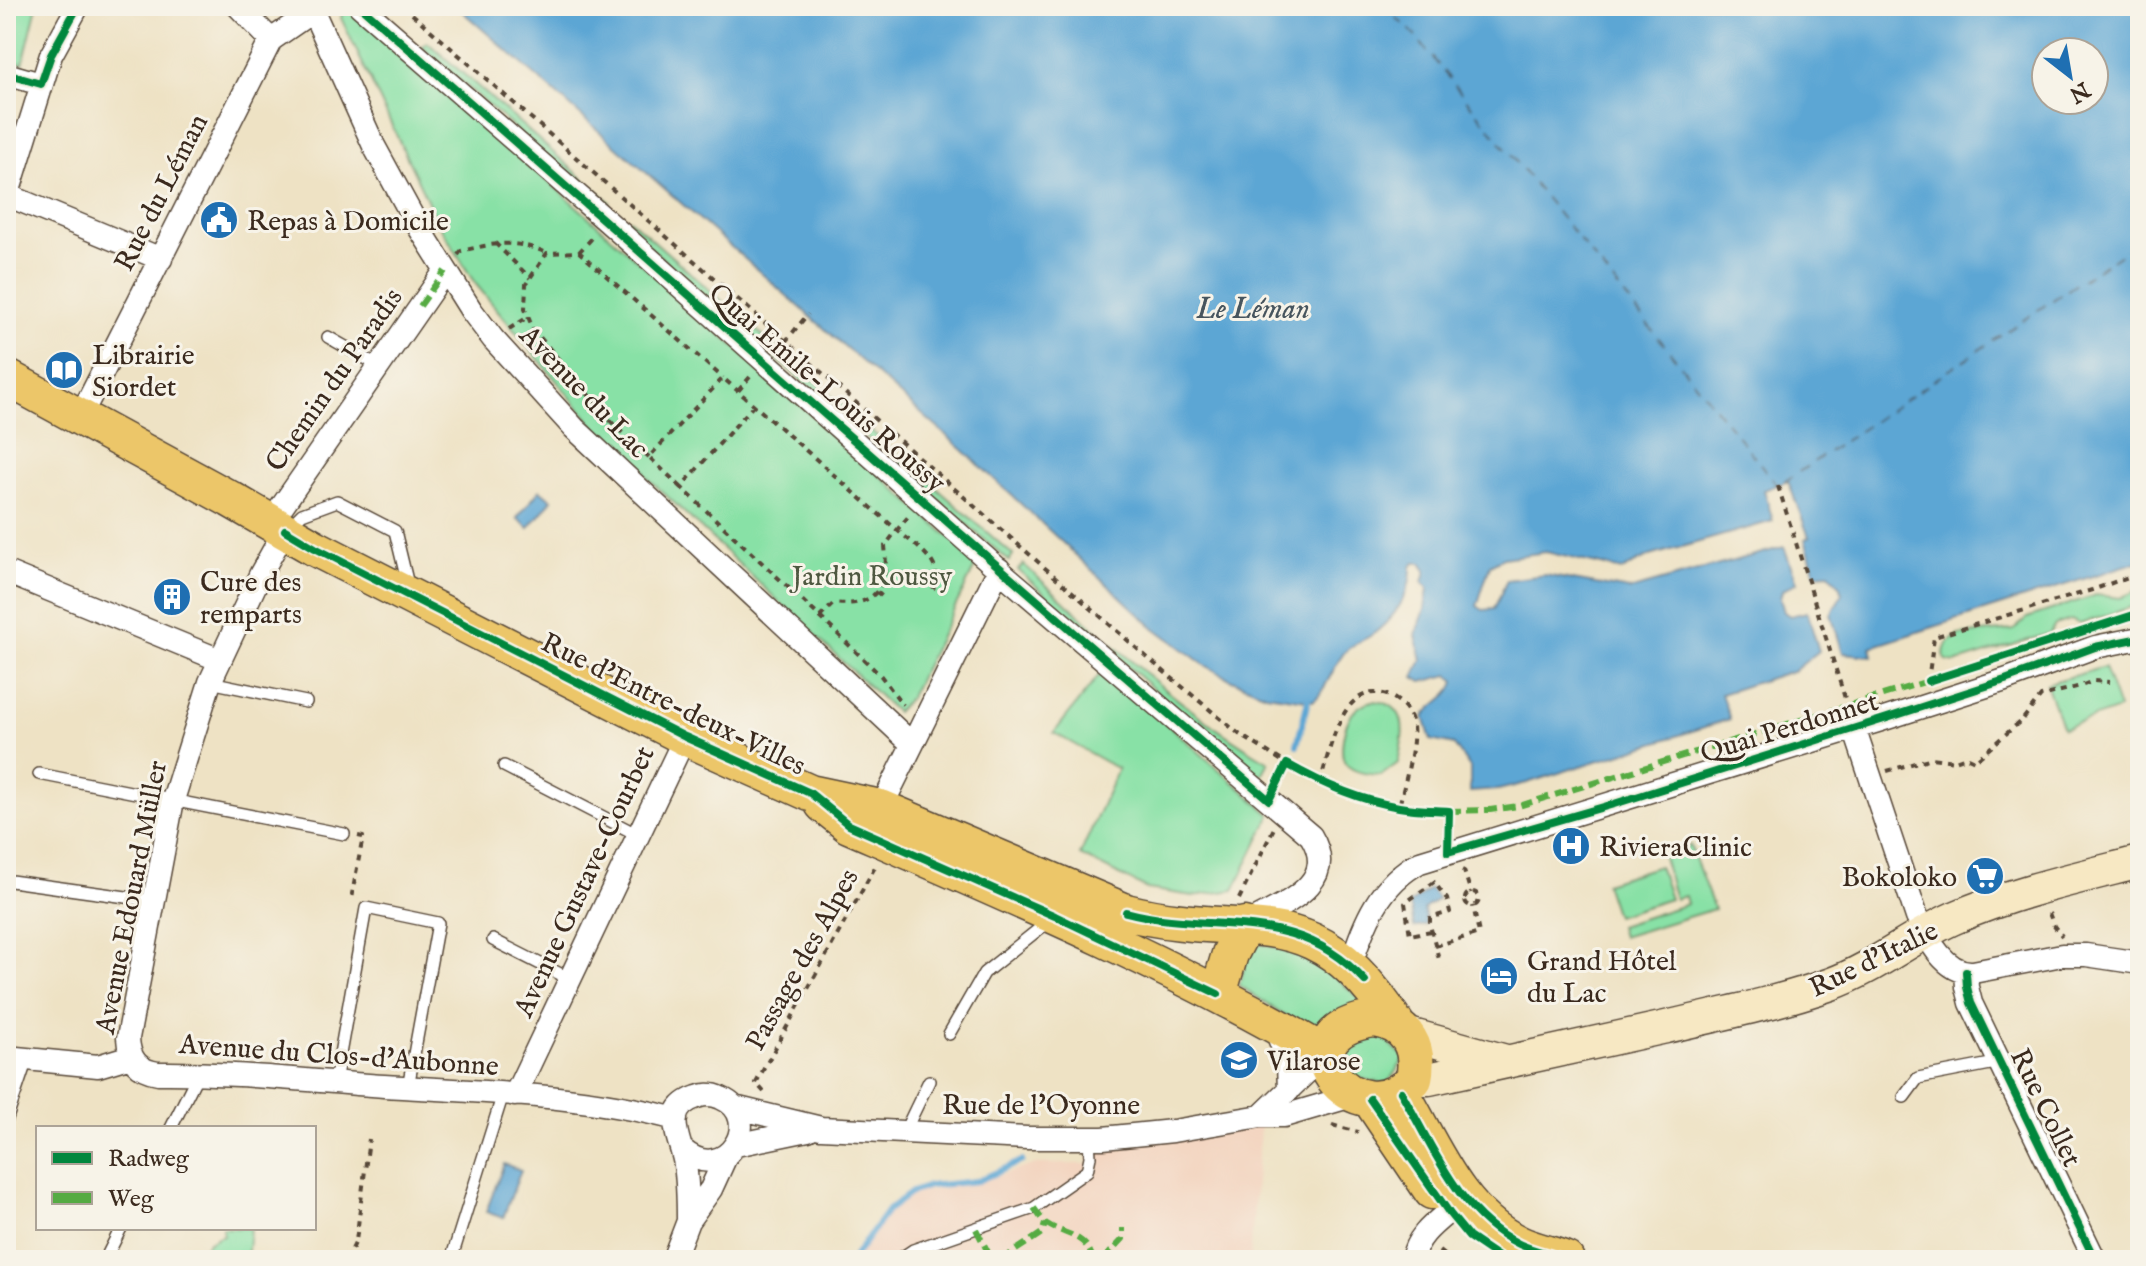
<svg xmlns="http://www.w3.org/2000/svg" width="2146" height="1266" viewBox="0 0 2146 1266" font-family="'IM FELL English',serif">
	<style>
		.built { fill: #f3d4bf }
		.green { fill: #88e1a6; stroke: #628662; stroke-width: 2 }
		.water { fill: #5ca6d4; stroke: #4c6879; stroke-width: 2; fill-rule: evenodd }
		.lines { fill: none; stroke-linecap: round; stroke-linejoin: round }
		.stream { stroke: #5ca6d4; stroke-width: 6 }
		.ferry { stroke: #47555e; stroke-width: 2; stroke-dasharray: 10 8; stroke-linecap: butt }
		.lane-casing { stroke: #564637; stroke-width: 14 }
		.street-casing { stroke: #564637; stroke-width: 25 }
		.secondary-casing { stroke: #564637; stroke-width: 35 }
		.primary-casing { stroke: #564637; stroke-width: 39 }
		.path { stroke: #564637; stroke-width: 4; stroke-dasharray: 6 6; stroke-linecap: butt }
		.lane { stroke: #fff; stroke-width: 11 }
		.street { stroke: #fff; stroke-width: 22 }
		.secondary { stroke: #f7e8c3; stroke-width: 32 }
		.primary { stroke: #ecc669; stroke-width: 36 }
		.quiet { stroke: #55ab43; stroke-width: 6; stroke-dasharray: 12 6; stroke-linecap: butt }
		.cycleway-casing { stroke: #f7f3e8; stroke-width: 13 }
		.cycleway { stroke: #00873e; stroke-width: 8 }
		.labels { text-anchor: middle; stroke-width: 6; stroke-linejoin: round; paint-order: stroke }
		.street-label { font-size: 28px; fill: #3b2a1e; stroke: #f7f3e8 }
		.poi-label { font-size: 28px; fill: #3b2a1e; stroke: #f7f3e8; text-anchor: start }
		.park-label { font-size: 28px; fill: #4e5840; stroke: #f7f3e8 }
		.water-label { font-size: 30px; font-style: italic; fill: #47555e; stroke: #f7f3e8 }
	</style>
	<rect width="100%" height="100%" fill="#f7f3e8"/>
	<filter id="ink" filterUnits="userSpaceOnUse"><feTurbulence type="fractalNoise" baseFrequency=".0125" numOctaves="2"/><feDisplacementMap in="SourceGraphic" scale="16" xChannelSelector="R" yChannelSelector="G"/><feConvolveMatrix kernelMatrix="1 2 1 2 8 2 1 2 1" color-interpolation-filters="sRGB"/></filter>
	<filter id="wash" filterUnits="userSpaceOnUse"><feTurbulence type="fractalNoise" baseFrequency=".006" numOctaves="4" result="noise"/><feDisplacementMap in="SourceGraphic" scale="32" xChannelSelector="R" yChannelSelector="G"/><feGaussianBlur stdDeviation="1.8" result="paint"/><feColorMatrix in="noise" values="0 0 0 0 0 0 0 0 0 0 0 0 0 0 0 0 0 1.4 0 .05"/><feComposite in="paint" operator="in"/></filter>
	<g filter="url(#wash)">
		<rect width="100%" height="100%" fill="#eee2c4"/>
		<path class="built" d="M1261 1116 1250 1260H855L889 1212 914 1193 978 1182 1036 1164H1088L1089 1137Z"/>
		<path class="green" d="M6 6H37L23 64 6 59Z
			M352 7 974 559 975 567 910 697 896 712 601 434 474 282 437 221 341 18 343 9Z
			M427 42 610 202 605 208 422 47Z
			M629 219 746 322 740 328 624 224Z
			M754 328 1013 555 1009 561 748 334Z
			M1023 564C1102 634 1177 709 1269 762L1262 775 1249 773 1018 570Z
			M2140 589V604L2080 624 2071 620 2055 625 2051 633 1955 663 1946 661C1940 649 1949 642 1958 635L2014 630 2027 618 2096 595 2120 598Z
			M2104 667 2119 709 2063 728 2046 684Z
			M1104 669 1271 815 1234 890 1193 896 1147 889 1080 855 1118 769 1054 733Z
			M1373 701C1412 704 1403 736 1398 763L1382 775C1372 775 1353 773 1346 764 1338 754 1344 724 1352 714 1357 707 1364 703 1373 701Z
			M1690 845 1714 909 1622 937 1619 926 1687 904 1685 896 1675 899 1663 857Z
			M1659 866 1670 899 1616 916 1605 883Z
			M1252 942 1310 955 1365 1003 1316 1037 1239 985Z
			M1376 1030 1405 1058 1387 1084 1353 1077 1339 1047Z
			M222 1228H250L247 1260H198C201 1246 211 1239 223 1235Z"/>
		<path class="water" d="M456 6H2140V561L1871 647 1873 656 1843 653 1831 614 1842 594 1839 584 1829 573 1815 574 1805 539 1809 537 1788 481 1764 490 1773 521 1650 556 1622 570 1546 552 1503 558 1490 565 1477 606 1483 610 1494 609 1507 580 1545 575 1629 590 1784 547 1797 582 1782 591 1780 598 1784 612 1790 616 1807 612 1819 651 1795 670 1721 694 1730 719 1527 783 1498 790 1470 792V768L1454 745 1431 740 1424 717C1432 703 1452 697 1455 681L1448 675 1422 682 1414 677 1422 660 1416 635 1425 609 1428 588 1423 582 1426 571 1421 563H1414L1411 567C1412 593 1393 621 1370 636 1362 641 1350 645 1344 653 1334 665 1324 694 1313 701L1266 694 1232 680 1203 664 1152 626 963 450ZM2046 52H2094V100H2046Z
			M540 490 552 500 529 528 517 518Z
			M1430 889 1438 899 1424 909 1426 925 1414 928 1410 904Z
			M504 1164 521 1170 503 1218 486 1212Z"/>
		<g class="lines">
			<path class="stream" d="M1297 745 1308 700
				M852 1260 888 1210 912 1192 929 1186 977 1181 1022 1161"/>
			<path class="ferry" d="M1382 6 1411 31 1778 486 2140 241"/>
		</g>
	</g>
	<g filter="url(#ink)">
		<g class="lines">
			<defs>
				<path id="lane" d="M328 337 379 366
					M290 526 302 514 337 501 395 531 409 589
					M210 682 306 702
					M504 766 638 835
					M39 774 344 834
					M11 881 155 901
					M493 940 570 979
					M949 1034 984 973 1049 921
					M335 1082 366 908 438 923 408 1087
					M1904 1097 1918 1078 2001 1062
					M6 1121 27 1059
					M171 1128 198 1074
					M904 1133 929 1081
					M105 1260 121 1228
					M451 1260 503 1094
					M898 1260 913 1250 1034 1208 1087 1171 1090 1157 1089 1137"/>
				<path id="street" d="M238 6 271 40
					M315 6 313 11 374 146 415 221 471 310 493 339 574 428 912 744
					M360 6 607 221 1006 576 1311 836C1341 886 1279 905 1245 925
					M6 74 41 84
					M7 195 161 259
					M6 200 51 55 78 6
					M80 417 271 40 313 11
					M271 522 445 271
					M285 530 261 573 210 682 173 800 128 1038C129 1058 137 1070 158 1073 233 1072 309 1081 384 1086 481 1092 581 1094 676 1119
					M6 572 220 660
					M1854 728 1917 917C1928 939 1945 974 1973 972L2062 955H2086L2140 963
					M881 808 999 569
					M1351 965C1363 924 1380 883 1420 862L1881 720 2005 680 2095 647 2140 638
					M1966 972 1967 987 1971 1003 2095 1260
					M1274 1024 1288 1063 1289 1090
					M6 1057 98 1066 131 1056
					M515 1095 685 737
					M734 1107 821 1128 1027 1138H1103L1173 1131 1261 1116H1284L1342 1099 1351 1093
					M1261 1116 1312 1067 1325 1060
					M736 1145 808 1130
					M683 1150C726 1187 766 1117 721 1098 713 1094 705 1094 697 1097 659 1110 682 1141 685 1165 688 1184 688 1202 688 1221
					M673 1260 688 1221 711 1189 727 1154
					M1412 1260C1416 1238 1431 1226 1448 1212"/>
				<path id="secondary" d="M1405 1033 1506 1061
					M1414 1079H1429C1508 1062 1587 1045 1666 1027 1722 1014 1777 1003 1831 984 1875 968 1911 937 1954 918 2013 892 2077 878 2140 862"/>
				<path id="primary" d="M6 377 230 499 315 548 685 737 810 793 881 808 1126 912C1249 944 1312 891 1396 1024
					M823 804 849 825C1010 895 1172 964 1324 1053
					M1218 994 1230 954 1245 925
					M1375 1019C1408 1024 1420 1048 1414 1079 1355 1143 1272 1031 1375 1019Z
					M1401 1092C1433 1147 1458 1214 1519 1244 1534 1251 1551 1254 1566 1260
					M1370 1099 1432 1191"/>
			</defs>
			<use href="#lane" class="lane-casing"/>
			<use href="#street" class="street-casing"/>
			<use href="#secondary" class="secondary-casing"/>
			<use href="#primary" class="primary-casing"/>
			<path class="path" d="M403 6 1149 659 1239 734 1287 764
				M495 243 530 278
				M579 252 595 235
				M458 255 461 251C496 243 513 239 547 253
				M509 329 528 317
				M785 342 808 314
				M750 377 738 391 897 530 908 517
				M754 405 681 487 820 617 834 603C877 608 889 585 885 546L897 530C915 546 947 563 933 589
				M649 457 615 426 533 329 525 309 526 284 547 253 579 252 723 378
				M1778 486 1849 711
				M681 487 649 457 723 378 738 391
				M877 592 886 600
				M820 617 881 676 903 705
				M1928 681 1934 637 2092 590 2140 573
				M1887 771 1932 758 1955 761 1966 757 1975 761 2023 719 2041 696 2081 686 2093 681 2109 682
				M1320 783C1330 752 1340 680 1387 695 1398 699 1409 709 1412 721 1418 742 1403 786 1399 808
				M358 836 363 837 352 894 360 895
				M1462 870 1464 871 1471 893
				M1465 899a7 7 0 1 1 14 0a7 7 0 1 1-14 0Z
				M1239 899 1274 828
				M2049 913 2054 926 2062 936
				M1431 931 1410 935 1405 903 1434 882 1447 899 1450 912 1430 918V925L1440 963
				M1435 946 1479 933 1473 906
				M764 1092 756 1083 875 867
				M1332 1125 1358 1132
				M1439 1251 1450 1260
				M347 1260 356 1241 369 1139"/>
			<use href="#lane" class="lane"/>
			<use href="#street" class="street"/>
			<use href="#secondary" class="secondary"/>
			<use href="#primary" class="primary"/>
			<path class="quiet" d="M420 306 445 271
				M1449 811 1490 810 1519 806 1928 681
				M1034 1208C1038 1213 1042 1221 1047 1224 1065 1236 1086 1233 1093 1260
				M976 1229 992 1260
				M1001 1260 1042 1233 1045 1224
				M1103 1260 1123 1239V1228"/>
			<defs>
				<path id="cycleway" d="M360 6C663 271 963 539 1269 800L1287 764C1322 784 1359 800 1399 807 1415 810 1433 810 1449 811L1448 852 1614 804 1881 720 2005 680 2095 647 2140 638
					M6 74 41 84 51 55 78 6
					M285 530 315 548 685 737 810 793 849 825 1055 916 1218 994
					M1928 681 2140 613
					M1126 912C1216 936 1293 903 1365 981
					M1966 972 1967 987 1971 1003 2095 1260
					M1401 1092C1433 1147 1458 1214 1519 1244 1534 1251 1551 1254 1566 1260
					M1370 1099 1450 1214 1469 1237 1503 1260"/>
			</defs>
			<use href="#cycleway" class="cycleway-casing"/>
			<use href="#cycleway" class="cycleway"/>
		</g>
	</g>
	<defs>
		<symbol id="civic-disc" viewBox="-11 -11 22 22"><circle r="9.5" fill="#1f6fb2" stroke="#f7f3e8"/><path d="M-.6-6.5H3V-4.5H.6V-3L4-1V1h2V6H-6V1h2V-1L-.6-3ZM-1.2 2.5V6h2.4V2.5Z" fill="#fff"/></symbol>
		<symbol id="library-disc" viewBox="-11 -11 22 22"><circle r="9.5" fill="#1f6fb2" stroke="#f7f3e8"/><path d="M-6-4Q-3-5.5-.7-3.5V5Q-3 3-6 4ZM6-4Q3-5.5 .7-3.5V5Q3 3 6 4Z" fill="#fff"/></symbol>
		<symbol id="building-disc" viewBox="-11 -11 22 22"><circle r="9.5" fill="#1f6fb2" stroke="#f7f3e8"/><path d="M-4-6H4V6H1V3H-1V6H-4ZM-2.5-4.3h1.7v1.8h-1.7ZM.8-4.3h1.7v1.8H.8ZM-2.5-1h1.7V.8h-1.7ZM.8-1h1.7V.8H.8Z" fill="#fff"/></symbol>
		<symbol id="hospital-disc" viewBox="-11 -11 22 22"><circle r="9.5" fill="#1f6fb2" stroke="#f7f3e8"/><path d="M-5-5h3v3.5h4V-5h3V5h-3V1.5h-4V5h-3Z" fill="#fff"/></symbol>
		<symbol id="supermarket-disc" viewBox="-11 -11 22 22"><circle r="9.5" fill="#1f6fb2" stroke="#f7f3e8"/><path d="M-6-5.5h2.5l.6 2H6L4.5 2H-2.5L-4.4-4H-6ZM-1.5 3.2a1.3 1.3 0 1 0 .1 0ZM3 3.2a1.3 1.3 0 1 0 .1 0Z" fill="#fff"/></symbol>
		<symbol id="hotel-disc" viewBox="-11 -11 22 22"><circle r="9.5" fill="#1f6fb2" stroke="#f7f3e8"/><path d="M-6-4.5h1.5V1H6V5H4.5V3h-9V5H-6ZM-4 0a1.8 1.8 0 1 1 3.6 0ZM.5 0V-2.5h3Q6-2.5 6 0Z" fill="#fff"/></symbol>
		<symbol id="school-disc" viewBox="-11 -11 22 22"><circle r="9.5" fill="#1f6fb2" stroke="#f7f3e8"/><path d="M0-5L7-2L0 1L-7-2ZM-4 1L0 2.5L4 1V4Q0 6-4 4Z" fill="#fff"/></symbol>
	</defs>
	<g fill-rule="evenodd">
		<use href="#civic-disc" x="197" y="198" width="44" height="44"/>
		<use href="#library-disc" x="42" y="348" width="44" height="44"/>
		<use href="#building-disc" x="150" y="575" width="44" height="44"/>
		<use href="#hospital-disc" x="1549" y="824" width="44" height="44"/>
		<use href="#supermarket-disc" x="1963" y="854" width="44" height="44"/>
		<use href="#hotel-disc" x="1477" y="954" width="44" height="44"/>
		<use href="#school-disc" x="1217" y="1038" width="44" height="44"/>
	</g>
	<g class="labels">
		<g class="street-label">
			<text transform="translate(160 192) rotate(-63)" y="10">Rue du Léman</text>
			<text transform="translate(333 379) rotate(-55)" y="10">Chemin du Paradis</text>
			<text transform="translate(828 387) rotate(41)" y="10">Quai Emile-Louis Roussy</text>
			<text transform="translate(585 391) rotate(46)" y="10">Avenue du Lac</text>
			<text transform="translate(674 703) rotate(26)" y="10">Rue d'Entre-deux-Villes</text>
			<text transform="translate(1789 726) rotate(-17)" y="10">Quai Perdonnet</text>
			<text transform="translate(583 881) rotate(-65)" y="10">Avenue Gustave-Courbet</text>
			<text transform="translate(130 897) rotate(-79)" y="10">Avenue Edouard Müller</text>
			<text transform="translate(1873 958) rotate(-26)" y="10">Rue d'Italie</text>
			<text transform="translate(801 959) rotate(-61)" y="10">Passage des Alpes</text>
			<text transform="translate(339 1054) rotate(4)" y="10">Avenue du Clos-d'Aubonne</text>
			<text x="1041" y="1114">Rue de l'Oyonne</text>
			<text transform="translate(2047 1107) rotate(64)" y="10">Rue Collet</text>
		</g>
		<g class="poi-label">
			<text x="247" y="230">Repas à Domicile</text>
			<text x="92" y="364">Librairie<tspan x="92" dy="32">Siordet</tspan></text>
			<text x="200" y="591">Cure des<tspan x="200" dy="32">remparts</tspan></text>
			<text x="1599" y="856">RivieraClinic</text>
			<text x="1957" y="886" text-anchor="end">Bokoloko</text>
			<text x="1527" y="970">Grand Hôtel<tspan x="1527" dy="32">du Lac</tspan></text>
			<text x="1267" y="1070">Vilarose</text>
		</g>
		<g class="park-label">
			<text x="872" y="585">Jardin Roussy</text>
		</g>
		<g class="water-label">
			<text x="1253" y="318">Le Léman</text>
		</g>
	</g>
	<rect width="2146" height="1266" fill="none" stroke="#f7f3e8" stroke-width="32"/>
	<rect x="36" y="1126" width="280" height="104" fill="#f7f3e8" stroke="#aca397" stroke-width="2"/>
	<rect x="52" y="1152" width="40" height="12" fill="#00873e" stroke="#aca397" stroke-width="2"/>
	<text x="108" y="1166" font-size="24" fill="#3b2a1e">Radweg</text>
	<rect x="52" y="1192" width="40" height="12" fill="#55ab43" stroke="#aca397" stroke-width="2"/>
	<text x="108" y="1206" font-size="24" fill="#3b2a1e">Weg</text>
	<g transform="translate(2070 76) rotate(149)"><circle r="38" fill="#f7f3e8" stroke="#aca397" stroke-width="2"/>
	<path d="M0-6L14 30L0 20L-14 30Z" fill="#1f6fb2"/>
	<text y="-12" font-size="22" font-weight="bold" text-anchor="middle" fill="#3b2a1e">N</text>
	</g>
</svg>
